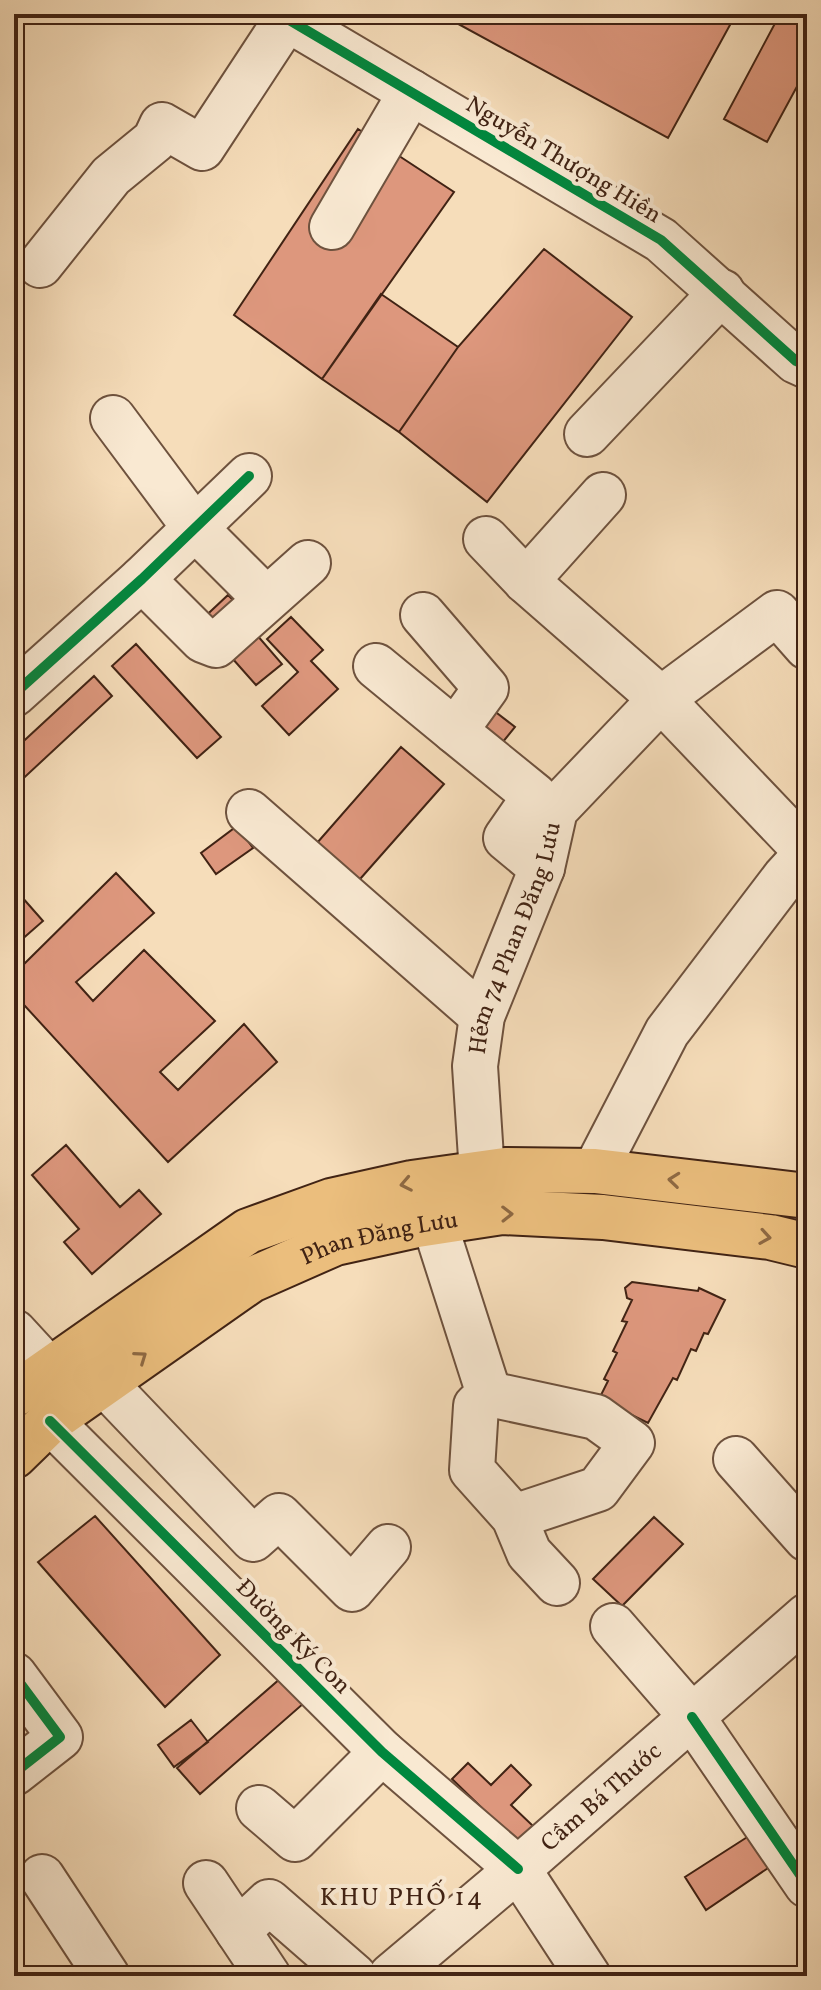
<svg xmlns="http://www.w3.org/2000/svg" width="821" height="1990" viewBox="0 0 821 1990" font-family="Vollkorn,serif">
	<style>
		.building { fill: #dd977d; stroke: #412314; stroke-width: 2 }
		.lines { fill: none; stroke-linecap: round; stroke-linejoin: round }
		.minor-casing { stroke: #6e523e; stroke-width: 48 }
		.major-casing { stroke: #412314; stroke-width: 48 }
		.minor { stroke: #f9e9d2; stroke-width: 44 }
		.major { stroke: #ebbe7d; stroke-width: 44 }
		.cycleway-casing { stroke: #f9e9d2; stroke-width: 15 }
		.cycleway { stroke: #00873e; stroke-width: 10 }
		.oneway { stroke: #8e6943 }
		.labels { text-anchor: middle; stroke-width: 8; stroke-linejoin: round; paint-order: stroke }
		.street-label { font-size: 24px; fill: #412314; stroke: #f9e9d2 }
		.neighbourhood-label { font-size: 26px; letter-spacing: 2px; fill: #412314; stroke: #f9e9d2 }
	</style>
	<rect width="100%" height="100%" fill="#f6ddba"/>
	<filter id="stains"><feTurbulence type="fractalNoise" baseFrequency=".0025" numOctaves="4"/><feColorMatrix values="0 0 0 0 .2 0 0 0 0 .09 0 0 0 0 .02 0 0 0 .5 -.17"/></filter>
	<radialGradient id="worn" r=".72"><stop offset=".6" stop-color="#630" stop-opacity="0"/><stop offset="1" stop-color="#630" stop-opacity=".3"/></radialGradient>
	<path class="building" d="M440 14H736L668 138Z
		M780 14H807V68L767 142 724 119Z
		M358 129 454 192 322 379 234 315Z
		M544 249 632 317 487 502 399 432 458 347Z
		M381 294 458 347 399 432 322 379Z
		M228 595 243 610 196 625Z
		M291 617 323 650 311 661 338 689 289 735 262 706 298 672 267 639Z
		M250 627 282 664 256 685 224 649Z
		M136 644 221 737 197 758 112 666Z
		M94 676 112 696 14 787V750Z
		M493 710 515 727 498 748 476 731Z
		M401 747 444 784 353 887 310 851Z
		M237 826 253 848 216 874 201 853Z
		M116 873 154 913 76 982 93 1001 144 950 215 1021 160 1072 178 1090 244 1024 277 1062 168 1162 14 994V974Z
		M14 888 43 921 20 941 14 934Z
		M66 1145 120 1207 139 1190 161 1214 92 1274 64 1242 79 1229 32 1175Z
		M632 1282 698 1291 699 1288 725 1300 708 1334 704 1333 696 1351 691 1349 677 1380 673 1378 648 1423 599 1399 608 1381 604 1379 617 1353 613 1351 627 1322 622 1321 632 1300 627 1298 625 1288Z
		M95 1516 220 1655 165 1707 38 1562Z
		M654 1517 683 1544 622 1606 593 1579Z
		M281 1678 304 1703 200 1794 177 1768Z
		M191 1720 208 1742 174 1767 158 1745Z
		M468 1763 491 1785 511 1765 531 1785 511 1805 533 1826 517 1842 452 1779Z
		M752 1834 774 1864 706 1910 685 1877Z"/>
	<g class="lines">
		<defs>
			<g id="minor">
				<path d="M279 14 661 240 796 361 807 366"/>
				<path d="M332 227 411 92"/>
				<path d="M40 265 111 176 155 140 162 125 202 148 290 14"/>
				<path d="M113 418 195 528 253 586"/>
				<path d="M587 434 722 292"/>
				<path d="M486 539 526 581 603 495"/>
				<path d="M142 579 203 640 216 645 308 563"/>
				<path d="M526 581 661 699 807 852"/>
				<path d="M423 615 486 688 455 731 535 796 506 838 542 868"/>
				<path d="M376 666 455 731"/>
				<path d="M14 694 142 579 249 476"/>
				<path d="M249 812 482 1016"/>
				<path d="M595 1171 667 1032 785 877 807 853"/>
				<path id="s1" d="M482 1173 475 1066 482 1016 542 868 555 810 661 699 777 613 807 647"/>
				<path d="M434 1222 489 1394 476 1406 472 1470 514 1517 529 1553 557 1583"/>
				<path d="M14 1332 49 1370"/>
				<path d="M104 1383 253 1539 279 1516 352 1589 388 1547"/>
				<path d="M489 1394 596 1417 632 1443 598 1489 514 1517"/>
				<path d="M50 1421 382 1752 518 1869 588 1976"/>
				<path d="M736 1459 807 1539"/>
				<path d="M613 1626 692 1717 807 1885"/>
				<path d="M14 1675 60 1737 14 1773"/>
				<path d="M259 1808 295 1839 382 1752"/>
				<path d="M42 1877 107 1976"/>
				<path d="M206 1883 268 1976"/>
				<path d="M238 1931 269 1902 354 1976"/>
				<path id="s2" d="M391 1976 518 1869 807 1616"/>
			</g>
			<g id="major">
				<path d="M14 1395 248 1231 331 1201 412 1183 505 1170 595 1171 807 1196"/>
				<path id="s3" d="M14 1456 50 1421 251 1280 335 1243 417 1225 502 1212 603 1217 770 1237 807 1246"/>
			</g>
		</defs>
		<use href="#minor" class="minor-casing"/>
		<use href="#major" class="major-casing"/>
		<use href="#minor" class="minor"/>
		<use href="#major" class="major"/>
		<defs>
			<path id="cycleway" d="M279 14 661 240 796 361 807 366
				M14 694 142 579 249 476
				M50 1421 382 1752 518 1869
				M14 1675 60 1737 14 1773
				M692 1717 807 1885"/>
		</defs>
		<use href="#cycleway" class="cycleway-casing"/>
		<use href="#cycleway" class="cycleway"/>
	</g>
	<defs><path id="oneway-chevron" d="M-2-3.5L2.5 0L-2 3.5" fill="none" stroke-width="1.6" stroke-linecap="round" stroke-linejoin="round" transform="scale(2)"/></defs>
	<g class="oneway">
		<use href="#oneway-chevron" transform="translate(674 1180) rotate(-174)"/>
		<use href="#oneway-chevron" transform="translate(406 1184) rotate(169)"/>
		<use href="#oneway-chevron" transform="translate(507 1214) rotate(-1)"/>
		<use href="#oneway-chevron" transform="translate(765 1237) rotate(9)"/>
		<use href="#oneway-chevron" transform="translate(141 1357) rotate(-35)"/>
	</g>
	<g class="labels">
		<g class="street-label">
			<text transform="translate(564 159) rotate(31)" y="8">Nguyễn Thượng Hiền</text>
			<text dy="8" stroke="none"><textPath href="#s1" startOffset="242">Hẻm 74 Phan Đăng Lưu</textPath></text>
			<text dy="8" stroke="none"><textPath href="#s3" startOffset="432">Phan Đăng Lưu</textPath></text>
			<text transform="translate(294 1636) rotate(45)" y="8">Đường Ký Con</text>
			<text dy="8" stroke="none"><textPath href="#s2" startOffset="276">Cầm Bá Thước</textPath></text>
		</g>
		<g class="neighbourhood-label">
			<text x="402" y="1905">KHU PHỐ 14</text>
		</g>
	</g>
	<rect width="821" height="1990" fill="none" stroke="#f6ddba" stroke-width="48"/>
	<rect x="16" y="16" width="789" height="1958" fill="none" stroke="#412314" stroke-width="4"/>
	<rect x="24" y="24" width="773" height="1942" fill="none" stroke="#412314" stroke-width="2"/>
	<rect width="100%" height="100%" filter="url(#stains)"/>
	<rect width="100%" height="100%" fill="url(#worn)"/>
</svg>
